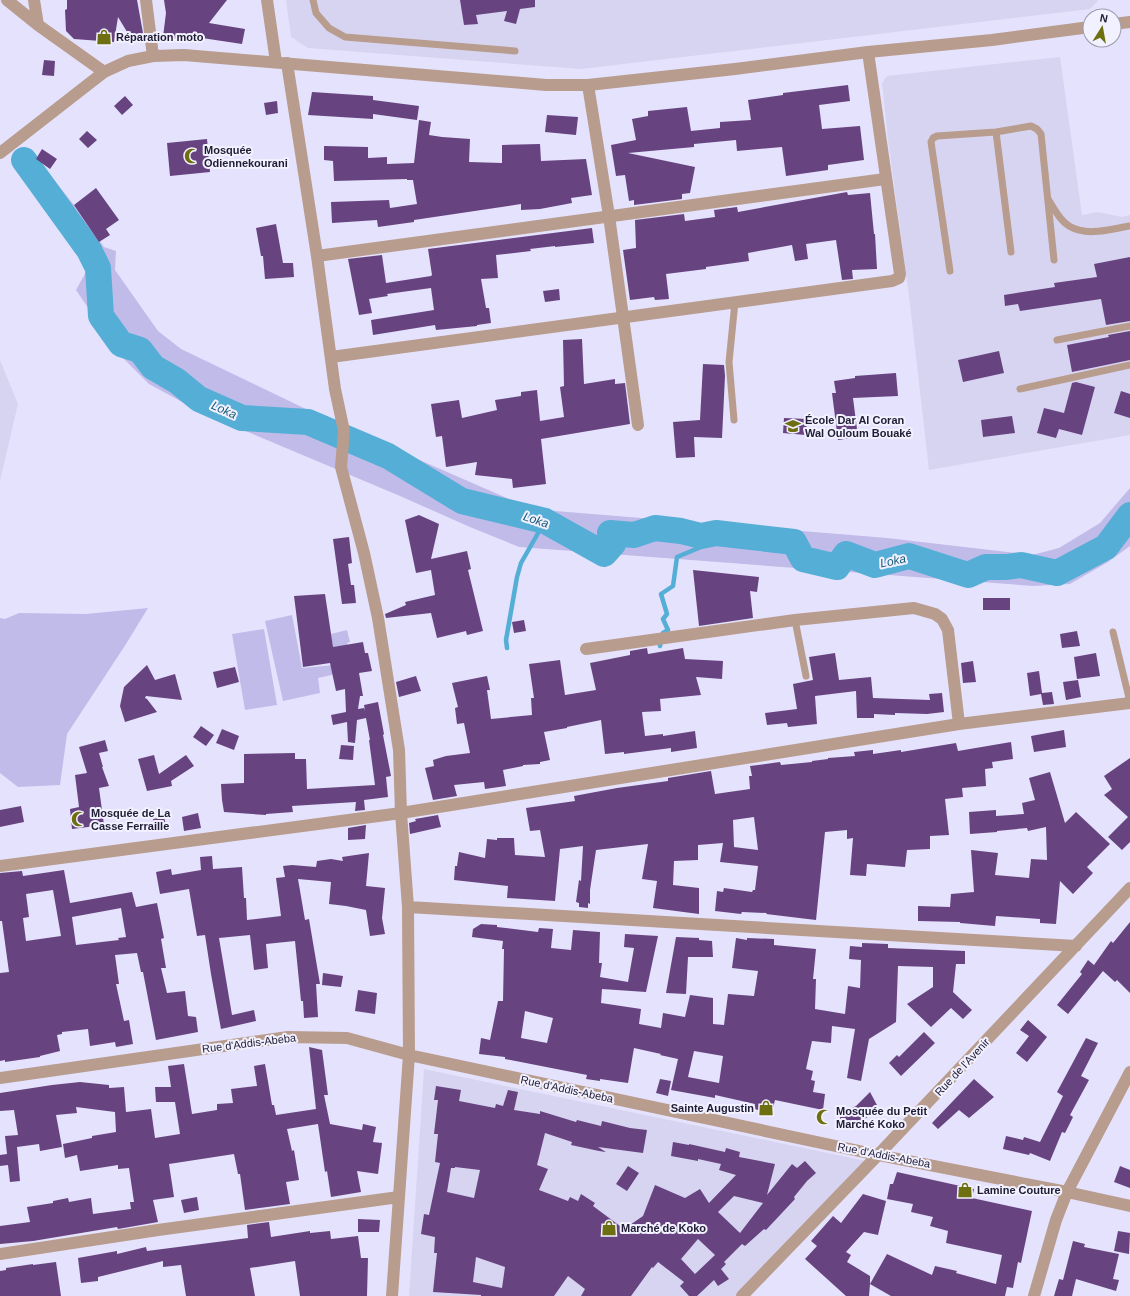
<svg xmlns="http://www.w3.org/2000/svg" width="1130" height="1296" viewBox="0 0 1130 1296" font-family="Arial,sans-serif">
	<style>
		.built { fill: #d7d4f1 }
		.green { fill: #c0bbe9 }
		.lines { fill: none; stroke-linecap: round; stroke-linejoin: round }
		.stream { stroke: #55aed5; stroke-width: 4.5 }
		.river { stroke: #55aed5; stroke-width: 26 }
		.building { fill: #674480; fill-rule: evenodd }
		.service { stroke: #b89c8d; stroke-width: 7 }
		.minor { stroke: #b89c8d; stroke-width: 12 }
		.tertiary { stroke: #b89c8d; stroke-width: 12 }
		.labels { text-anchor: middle; stroke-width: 4; stroke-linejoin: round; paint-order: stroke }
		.poi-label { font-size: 11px; font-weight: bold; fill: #201c34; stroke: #f2f1ff; text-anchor: start }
		.street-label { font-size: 11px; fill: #201c34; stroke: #f2f1ff }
		.water-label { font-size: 12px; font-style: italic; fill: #185c78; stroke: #f2f1ff }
	</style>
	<rect width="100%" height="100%" fill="#e5e2fd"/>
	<path class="built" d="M286 0H1097L1098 1 1090 9 581 69 308 48 291 37Z
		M1060 57 1082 215 1098 212 1122 217 1130 215V435L929 470 909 296 888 140 882 83 887 76Z
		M0 360 18 404 0 481Z
		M424 1069 866 1161 744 1296H409Z"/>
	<path class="green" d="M27 152 54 180 74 205 104 247 116 251 115 270 158 331 181 349 337 424 509 499 543 510 887 538 1032 555 1059 548 1100 523 1130 488V546L1108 562 1070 584 1033 586 519 547 470 527 400 496 255 435 195 409 149 384 120 355 76 290 91 263 15 162Z
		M148 608 126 644 67 734 60 785 18 787 0 773V618L5 619 19 613 86 614Z
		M292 615 302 668 335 665 331 634 347 630 350 642 347 643 349 654 336 674 318 678 320 693 283 701 265 621Z
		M264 629 277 705 245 710 232 634Z"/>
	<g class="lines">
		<path class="stream" d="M660 646 663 633 668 630 663 619 667 614 661 594 673 586 677 557 701 547V536
			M507 648 506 640 517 577 521 563 545 521"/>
		<path class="river" d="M24 160 89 250 98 268 101 316 121 344 140 350 153 367 177 381 199 399 242 418 308 422 388 456 462 501 545 521 604 554 613 544 610 533 634 535 655 528 681 531 701 536 716 533 794 542 803 559 837 567 846 554 875 565 909 556 968 575 986 567H1007L1021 565 1057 573 1106 547 1130 515"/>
	</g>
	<path class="building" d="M67 0H137L143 33 132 40 118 17 114 42 74 39 66 31 65 10 67 9Z
		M164 0H227L209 23 245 29 242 44 202 38V42L163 37 166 13Z
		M460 0H535V7L520 9 516 24 504 21 507 11 476 15 478 24 464 25Z
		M44 60 55 61 54 76 42 75Z
		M848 85 850 101 819 105 822 129 860 126 864 160 828 165V170L786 176 782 147 737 151 736 140 694 144V147L628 153 695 167 690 193 682 194V199L634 205V200L629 201 625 175 616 176 611 145 636 140 632 119 648 116V111L687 107 691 131 720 128V122L751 120 748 100 783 95V93Z
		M312 92 373 96V100L419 106 417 120 373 114V119L308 115Z
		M125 96 133 105 122 115 114 106Z
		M277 101 278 113 266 115 264 103Z
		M547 115 578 117 576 135 545 132Z
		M419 120 431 122 429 135 442 137 470 139 469 162 502 163V145L540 144 541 161 586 159 592 195 571 198 572 203 540 209 521 210V204L414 220V222L378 227 377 220 332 223 331 202 389 200 390 208 417 204 413 180H407V179L334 181 333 161 324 160V146L368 147V158L387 157V164L414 163Z
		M87 131 97 140 88 148 79 139Z
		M207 139 210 172 170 176 167 143Z
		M42 149 57 159 50 169 36 159Z
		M96 188 119 220 106 229 110 235 99 242 74 205Z
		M847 192 848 195 870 193 874 234H875L877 269 852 270 853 279 842 280 836 240 806 244 808 259 795 261 792 245 748 253 749 261 706 267V269L666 274 669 299 655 300 654 297 630 300 623 250 636 248 635 220 684 214 685 221 715 217 714 210 737 207 738 212Z
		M276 224 283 263H293L294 277 265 279 263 256H261L256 228Z
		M592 228 594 243 555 247V246L530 249 531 251 496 255 498 278 481 279 486 308H489L491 323 477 325V326L436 330 435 325 373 335 371 320 434 310 431 288 387 294 388 296 369 299 372 313 359 315 348 259 382 255 386 283 431 276 432 275 428 249Z
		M1130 257V321L1106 325 1101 299 1020 311 1018 304 1005 306 1004 295 1055 287 1054 283 1097 277 1094 264Z
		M559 289 560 300 545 302 543 291Z
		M1130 331V360L1072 372 1067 345 1109 337 1108 335Z
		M582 339 584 384 615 379V384L625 383 630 424 541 439 546 484 513 488 512 479 475 475 477 462 446 467 442 436 436 437 431 404 459 400 462 418 497 410 495 400 521 396V392L537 390 540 421 564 417 560 387 564 386 563 340Z
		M999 351 1004 373 963 382 958 360Z
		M703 364 724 365 725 376 722 438 694 437 695 457 676 458 673 422 700 420Z
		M896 373 898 396 853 398 858 437 838 440 832 393H836L834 381 855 378V376Z
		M1076 382 1095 387 1082 435 1059 429 1056 438 1037 433 1044 408 1064 413 1072 383Z
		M1121 391 1130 394V418L1114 413Z
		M1012 416 1015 433 983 437 981 420Z
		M784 418 807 419 806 435 783 433Z
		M419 515 439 524 431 559 467 551 471 569 468 570 483 631 467 635 466 631 437 638 431 613 386 618 385 614 406 605 405 602 435 595 431 570 416 573 405 520Z
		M349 537 352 563 348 564 351 585H354L356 603 342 604 333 539Z
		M693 570 759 577 757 592 750 591 753 618 699 626Z
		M325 594 333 647 363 642 365 653H368L372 671 359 673 363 696H360L358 709 364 708 365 711 364 705 378 702 384 734 383 735 391 776 386 777 388 797 364 800 365 810 355 811 356 802 292 806 293 812 266 814V815L224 812 222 800 221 784 244 783V754L295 753V759H306L307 789 375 785 369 740H370L366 718 357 720 355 743 348 742 347 722 333 725 331 715 346 712 345 689 336 691 330 663 303 667 294 596Z
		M983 598H1010V610H983Z
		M524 620 526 631 514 633 512 622Z
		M1077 631 1080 646 1062 648 1060 634Z
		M647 648 648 654 683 648 685 659 723 661 722 679 696 677 701 695 660 699 661 711 642 712 645 736 663 734V736L695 731 697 748 671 752V748L624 754V752L605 754 601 720 567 727V728L544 732 550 760 540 762V764L523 765V766L503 770 506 786 485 789 484 782 454 785 457 796 433 800 425 768 434 766 433 760 446 756 470 753 464 723 457 724 455 708 458 707 452 683 487 676 490 690H487L491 719 532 715 531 698H534L529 664 560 660 565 695 596 690 590 663 630 655V651Z
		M835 653 839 680 871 677 873 698 930 700 929 694 942 693 944 712 927 714 895 713V715L874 714V718H857L856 691 815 696 817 724 788 727 787 723 767 725 765 713 797 709 793 684 813 680 809 657Z
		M1096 653 1100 676 1077 679 1074 657Z
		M973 661 976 682 963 683 961 663Z
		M147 665 155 680 175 674 182 700 146 696 145 698 147 699 157 712 125 722 120 706 124 687Z
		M235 667 239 682 217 688 213 672Z
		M1039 671 1042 693 1052 692 1054 704 1043 705 1041 694 1030 696 1027 673Z
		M416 676 421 691 399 697 396 682Z
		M1078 680 1081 697 1066 700 1063 682Z
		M201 726 214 735 206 746 193 737Z
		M222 729 239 736 234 750 216 743Z
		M1064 730 1066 747 1034 752 1031 736Z
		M105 740 108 751 99 753 103 767H102L109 786 99 788 104 825 72 829 70 809 79 807 75 775 87 773 79 747Z
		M1011 742 1013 759 992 762 993 768 985 769 986 786 962 788 963 797 945 799 949 835 930 836V849L907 850 905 867 867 864 866 876 850 875 853 838 847 839V830L825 832 816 920 766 914 767 913 742 912 741 914 715 911 717 891 723 892 724 888 752 892 753 890H755L758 866 720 862 723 843 698 845V860L674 861 673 885 699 888V914L653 908 657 881 642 879 648 844 596 850 590 890V904L588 903V908L579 907V903L576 902 579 880 581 881 583 846 560 849 555 901 507 898 508 886 454 880 455 866H457L459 852 485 858 487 839 497 840V838H514L515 855 545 857 540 830 530 831 526 808 575 801 574 796 617 788 668 781V778L711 771 715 794 750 789 749 776H752L750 766 780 762 781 765 812 762V761L828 759V758L855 756 854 752 873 750V754L901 750V752L956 743 958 751ZM754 817 758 850 734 847 733 820Z
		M341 745 354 746 353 760 339 759Z
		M154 755 159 774 186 755 194 766 171 781 172 786 147 791 138 759Z
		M1130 758V842L1122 850 1108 837 1128 817 1104 795 1112 789 1104 776Z
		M1050 772 1065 823 1076 812 1110 844 1087 867 1093 873 1073 894 1060 881 1056 924 1040 923V919L996 916 995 926 960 923V922L918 921V906L950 907 951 894 974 892 971 850 998 853 995 875 1029 878 1031 859 1047 860 1046 827 1028 831 1027 828 997 831V832L970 834 969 812 996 810V816L1024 814 1022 803 1035 800 1029 778Z
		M21 806 24 822 0 827V810Z
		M198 813 201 828 184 831 182 817Z
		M438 815 441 827 410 834 409 823 416 821 415 819Z
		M164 817 167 829 156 831 153 819Z
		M366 825 365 839 348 840V828Z
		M369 853 366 886 385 888 382 918 385 934 370 936 366 910 346 906 329 904 331 882 298 879 305 920 309 919 320 984H316L318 1017 304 1018 303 1001H301L295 941 266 944 268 968 254 970 250 935 219 938 232 1015 254 1010 256 1021 221 1029 211 974 205 935 197 936 189 889 160 894 156 872 171 869 172 875 201 870 200 857 212 856 213 869 242 867 244 898H246L247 920 281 916 276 878 285 877 283 866 292 865 316 867 317 861 331 859 343 861 342 857Z
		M64 870 70 903 132 892 136 907 157 903 164 938 161 939 166 968H161L167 993 185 991 188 1016 196 1017 198 1032 156 1040 143 972H141L137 953 115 955 119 984H116L124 1021 129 1020 133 1044 116 1047 115 1042 90 1046 88 1029 62 1032V1034L57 1035 60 1051 40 1056V1057L5 1062V1060L0 1061V973L9 972 2 921H0V873L22 871 23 876ZM53 890 61 936 26 941 23 918 29 917 26 894ZM121 908 126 937 118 938 119 940 76 945 72 917Z
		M1130 922V993L1117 980 1115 982 1103 971 1068 1014 1057 1005 1082 974 1080 972 1088 960 1094 965 1111 941 1113 943Z
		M481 924 497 925V927L538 932 539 928 553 929 551 948 571 950 573 930 600 932 599 963H602L600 977 628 982 634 948 624 947 625 934 658 936 646 992 602 989 601 1003 641 1009 639 1024 661 1028 663 1013 685 1017 690 995 713 998V1024L724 1025 728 994 754 996 758 971 732 968 736 938 747 940V938L774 939V945L816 949 813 979H816L815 1009 845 1014 848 986 860 988 861 960 849 959 850 946 862 947V943L888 944V948L965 951V964H956L953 992 972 1010 963 1019 951 1008 931 1027 907 1004 933 987V967L898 966 896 1022 869 1039 861 1081 847 1078 855 1029 832 1026 831 1043 812 1041 806 1069 813 1071 811 1080 815 1081 813 1092 825 1094 823 1110 775 1100 772 1113 754 1109 755 1104 715 1095V1098L671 1090 678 1059 660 1055 661 1054 634 1048 628 1083 600 1079V1081L586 1079 587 1075 505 1059V1057L479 1054 481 1038 490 1040 498 1001H503L504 949H502L503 941 472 937 473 929ZM525 1011 553 1018 547 1043 521 1038ZM694 1051 723 1056 719 1083 688 1077Z
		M676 937 699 938V940L712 941 713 957H688L686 994 666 993Z
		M323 973 343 976 341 987 322 985Z
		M358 990 377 993 375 1014 355 1011Z
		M1028 1020 1047 1037 1027 1062 1016 1053 1029 1036 1020 1030Z
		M924 1032 935 1043 901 1076 889 1063 897 1055 899 1057Z
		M1086 1038 1098 1043 1081 1076 1089 1080 1070 1115 1073 1117 1065 1133 1062 1132 1050 1161 1030 1153 1029 1155 1003 1149 1006 1136 1023 1140 1024 1137 1040 1142 1063 1096 1057 1092Z
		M309 1047 322 1050 328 1095H324L330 1124 362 1130 363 1124 376 1127 373 1142 382 1143 378 1174 357 1171 361 1192 331 1197 327 1171 325 1172 318 1124 287 1129 292 1151 294 1150 299 1180 286 1182 290 1204 245 1210 240 1174H238L234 1154 169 1164 174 1197 153 1200 158 1222 118 1229 117 1227 33 1241 0 1244V1226L30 1222 27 1207 53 1203V1201L68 1198 69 1202 91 1198 93 1214 131 1209 130 1202H134L129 1168 118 1169V1165L80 1171 77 1155 65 1158 63 1144 92 1138V1136L116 1132 115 1112 76 1107 77 1113 56 1115 62 1147 40 1151 39 1144 17 1147 20 1181 10 1182 8 1165 0 1166V1155L7 1154 5 1136 18 1135 14 1110 0 1111V1093L52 1085 80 1082 109 1085V1088L124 1087 126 1112 151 1109 155 1138 180 1134 175 1102H156L155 1087H171L168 1066 184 1064 192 1114 217 1110V1104L233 1103 231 1089 257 1086 254 1066 265 1064 272 1105H274L276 1115 316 1109Z
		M660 1079 671 1081 668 1096 656 1093Z
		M974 1079 994 1097 969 1118 959 1110 938 1129 932 1123Z
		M436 1086 461 1090 459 1101 495 1108 496 1104 503 1106 508 1090 518 1092 514 1110 540 1114V1111L576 1122 577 1120 601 1126 602 1121 630 1128 647 1130 643 1153 598 1147 606 1152 599 1151 571 1145 572 1142 545 1133 537 1165 548 1169 539 1190 568 1201 570 1197 578 1201 581 1194 595 1203 593 1206 624 1229 643 1216 655 1185 685 1198 700 1189 709 1203 736 1175 719 1170 721 1164 698 1159V1161L671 1156 673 1142 689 1145V1144L725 1152 726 1148 740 1152 739 1157 775 1164 767 1195 792 1164 797 1168 805 1161 816 1173 807 1181 794 1197 795 1199 766 1230 764 1229 745 1246 742 1244 724 1262 726 1264 721 1269 729 1279 718 1286 714 1280 697 1296H689L680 1286 684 1282 658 1262 653 1268 652 1267 631 1296H581L585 1289 568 1276 554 1296H481V1295L433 1292 437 1253H434L435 1237 421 1234 424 1214 429 1215 440 1163 435 1162 438 1134H434L438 1100H434ZM455 1167 480 1170 474 1198 447 1192 451 1168H455ZM734 1196 763 1203 740 1233 718 1212ZM698 1239 715 1255 695 1274 681 1259ZM476 1257 505 1267 502 1288 473 1282Z
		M870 1092 878 1107 864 1120 846 1123 839 1122 841 1113 856 1106Z
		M628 1166 639 1173 627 1191 616 1184Z
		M1120 1166 1130 1170V1188L1114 1182Z
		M897 1172 974 1189 972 1198 1032 1211 1021 1263 1018 1262 1013 1288 1007 1287 1005 1296H891L870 1284 869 1296H846L805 1259 817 1246 811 1241 833 1216 841 1223 863 1194 886 1201 878 1235 864 1232 846 1252 851 1255 847 1262 870 1276V1284L887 1254 932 1275 935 1266 957 1271 956 1273 996 1284 1002 1255 946 1243 948 1231 930 1226 933 1217 911 1212 913 1204 887 1199 890 1184H893Z
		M197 1197 199 1210 184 1213 181 1200Z
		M358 1219 380 1220 379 1232H358Z
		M269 1222 271 1237 310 1231V1233L330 1231 331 1239 358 1236 361 1258H368L367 1296H300L295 1261 250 1268 255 1296H186L181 1265 163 1267V1261L98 1277V1281L81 1283 78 1258 117 1251V1254L146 1247 147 1251 248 1238 247 1225Z
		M1118 1231 1130 1233 1129 1254 1114 1251Z
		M1073 1241 1085 1244 1084 1247 1119 1254 1113 1279 1119 1280 1116 1291 1076 1279 1072 1296H1054L1059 1279 1063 1280Z
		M56 1262 61 1296H0V1271L6 1270V1268L33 1264V1265Z"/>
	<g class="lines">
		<path class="service" d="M313 0 316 13 329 28 345 37 515 51
			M996 132 1011 252
			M1048 199C1054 208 1059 220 1069 226 1087 237 1111 229 1130 226
			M950 271 931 142 933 138 937 136 996 132 1031 126 1037 129 1041 134 1054 260
			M1057 340 1130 326
			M1020 389 1130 365
			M734 420 729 362 735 302
			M795 620 806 676
			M1113 632 1130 702"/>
		<path class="minor" d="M7 0 38 25 104 72
			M34 0 38 25
			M146 0 153 56
			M267 0 276 62
			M287 63 317 256 335 389 344 431 341 467 364 553 378 618 399 750 401 813 408 907 409 1055 392 1296
			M588 85 609 216 638 425
			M317 256 885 179
			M331 357 892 281 899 278 900 274 868 52
			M586 649 795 620 914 608 935 614 942 619 948 630 959 724
			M0 866 401 813 959 724 1130 703
			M408 907 1076 946
			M0 1078 288 1037 347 1038 409 1055 878 1155 1067 1192 1130 1206
			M0 1254 158 1230 399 1197
			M742 1296 878 1155 1130 888"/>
		<path class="tertiary" d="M1114 24 1130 22
			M0 153 104 72 128 61 153 56 184 55 546 85H588L735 69 868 52 992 40 1090 27
			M1034 1296 1056 1220 1067 1192 1130 1072"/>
	</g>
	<defs>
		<symbol id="shop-bare" viewBox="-9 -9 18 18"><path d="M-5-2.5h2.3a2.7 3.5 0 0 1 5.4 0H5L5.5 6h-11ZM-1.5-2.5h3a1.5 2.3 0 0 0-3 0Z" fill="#6e6f11" stroke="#f2f1ff" stroke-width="2.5" paint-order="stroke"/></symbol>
		<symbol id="mosque-bare" viewBox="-9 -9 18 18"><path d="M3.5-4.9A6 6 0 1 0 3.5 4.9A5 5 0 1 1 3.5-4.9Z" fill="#6e6f11" stroke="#f2f1ff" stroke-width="2.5" paint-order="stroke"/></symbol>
		<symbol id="school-bare" viewBox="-9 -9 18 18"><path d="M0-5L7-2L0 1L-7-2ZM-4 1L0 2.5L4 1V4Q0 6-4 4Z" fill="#6e6f11" stroke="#f2f1ff" stroke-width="2.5" paint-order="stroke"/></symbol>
	</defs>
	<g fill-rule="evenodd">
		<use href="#shop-bare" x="93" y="26" width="22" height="22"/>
		<use href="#mosque-bare" x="181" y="145" width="22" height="22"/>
		<use href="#school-bare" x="782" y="415" width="22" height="22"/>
		<use href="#mosque-bare" x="68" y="808" width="22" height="22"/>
		<use href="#shop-bare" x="755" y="1097" width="22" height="22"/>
		<use href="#mosque-bare" x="813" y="1106" width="22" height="22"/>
		<use href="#shop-bare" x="954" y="1179" width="22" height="22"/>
		<use href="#shop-bare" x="598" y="1217" width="22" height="22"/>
	</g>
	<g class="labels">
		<g class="poi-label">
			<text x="116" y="41">Réparation moto</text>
			<text x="204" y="154">Mosquée<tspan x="204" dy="13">Odiennekourani</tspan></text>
			<text x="805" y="424">École Dar Al Coran<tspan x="805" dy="13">Wal Ouloum Bouaké</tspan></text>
			<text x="91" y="817">Mosquée de La<tspan x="91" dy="13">Casse Ferraille</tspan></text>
			<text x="754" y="1112" text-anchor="end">Sainte Augustin</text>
			<text x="836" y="1115">Mosquée du Petit<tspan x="836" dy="13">Marché Koko</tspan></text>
			<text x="977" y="1194">Lamine Couture</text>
			<text x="621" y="1232">Marché de Koko</text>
		</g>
		<g class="street-label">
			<text transform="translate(249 1043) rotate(-7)" y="4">Rue d'Addis-Abeba</text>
			<text transform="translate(962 1067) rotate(-47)" y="4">Rue de l'Avenir</text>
			<text transform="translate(567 1089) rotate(12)" y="4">Rue d'Addis-Abeba</text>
			<text transform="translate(884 1155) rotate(11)" y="4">Rue d'Addis-Abeba</text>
		</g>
		<g class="water-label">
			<text transform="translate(224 410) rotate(24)" y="4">Loka</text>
			<text transform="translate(536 520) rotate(18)" y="4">Loka</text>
			<text transform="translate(893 561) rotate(-12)" y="4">Loka</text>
		</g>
	</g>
	<g transform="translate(1102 28) rotate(11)"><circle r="19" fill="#f2f1ff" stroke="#9e9cae"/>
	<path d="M0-3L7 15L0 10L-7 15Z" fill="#6e6f11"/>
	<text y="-6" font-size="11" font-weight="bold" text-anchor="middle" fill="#201c34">N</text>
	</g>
</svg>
